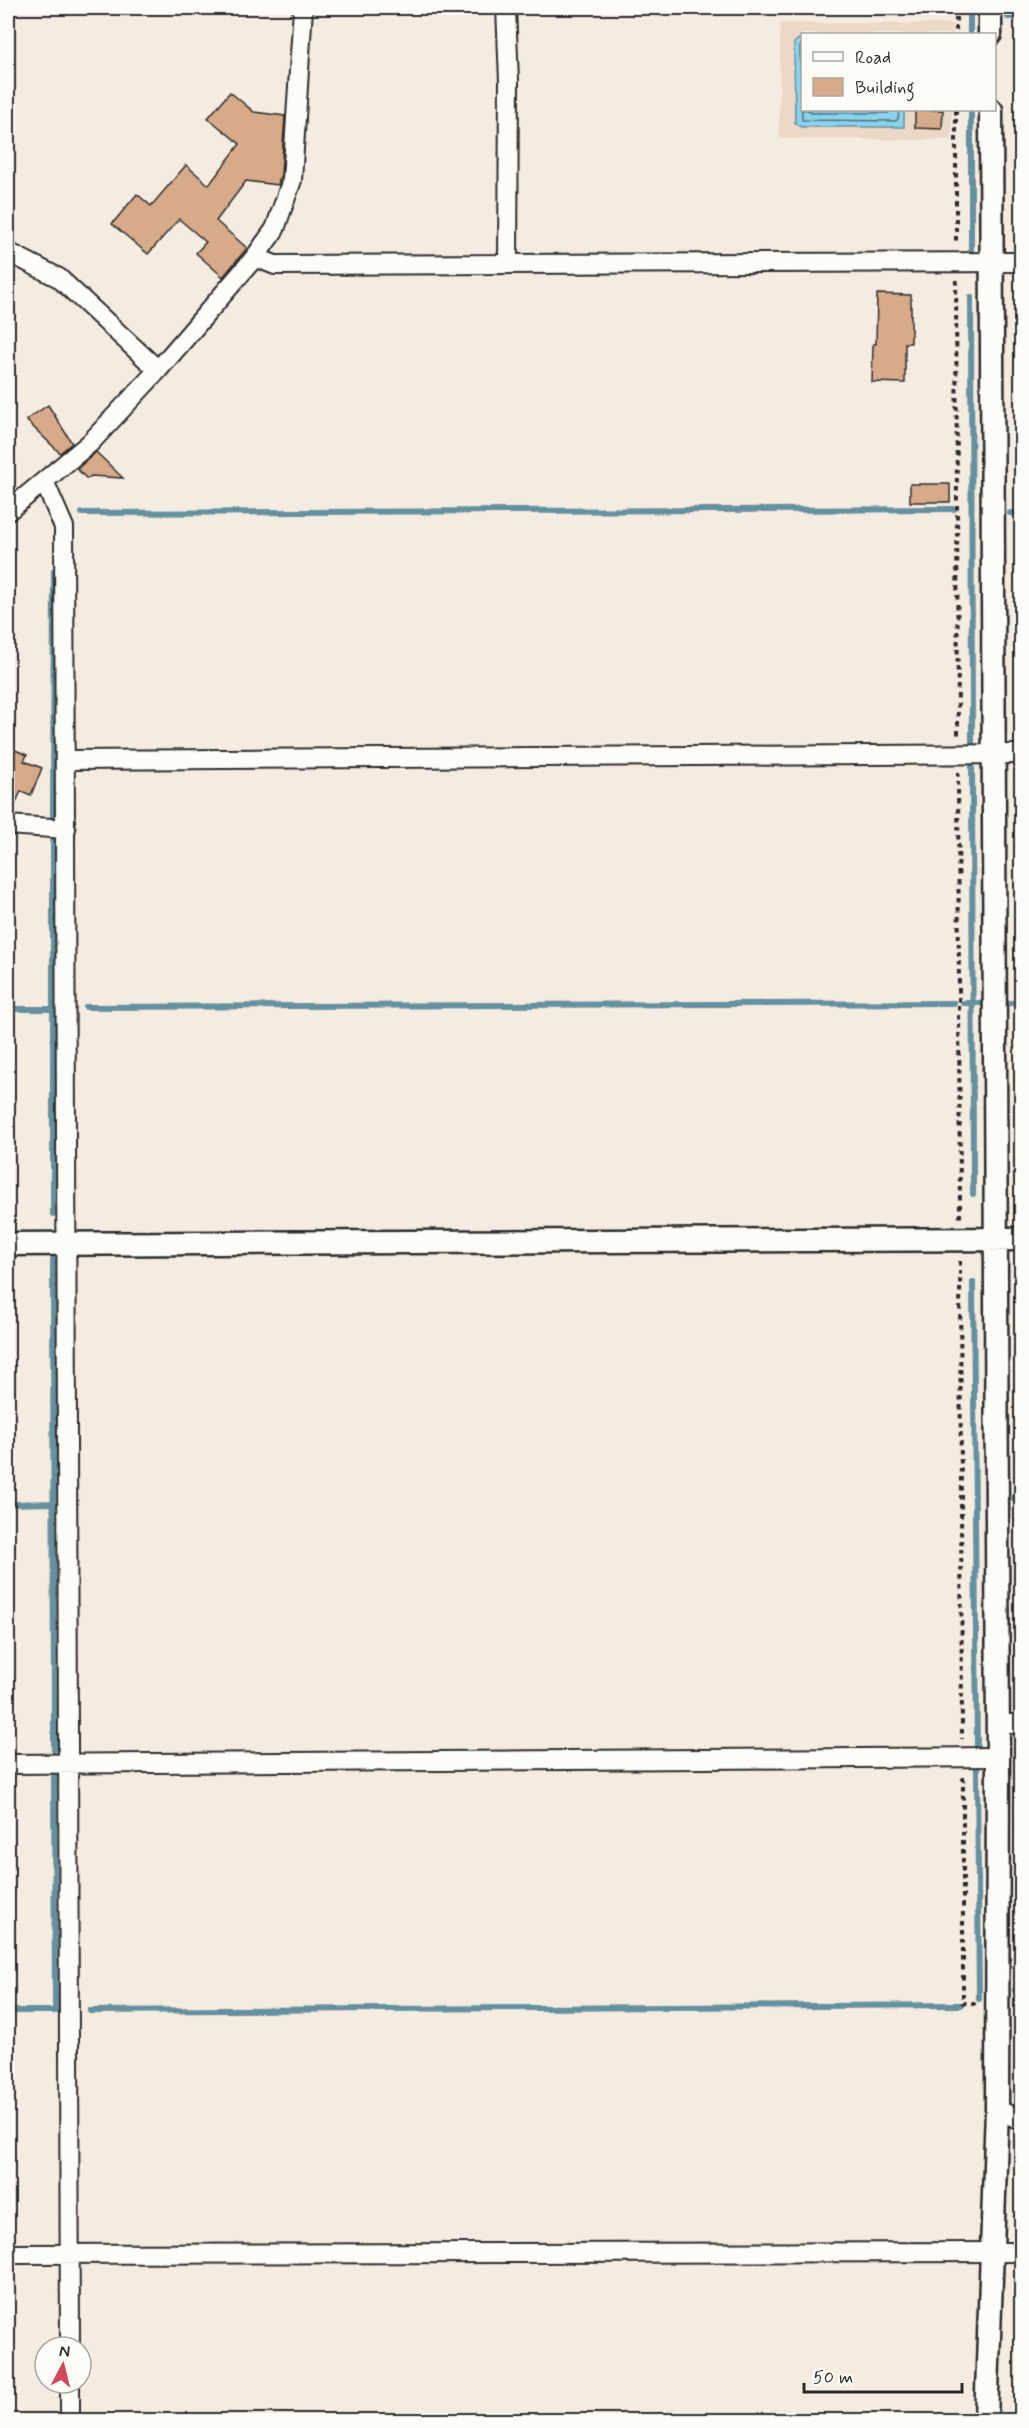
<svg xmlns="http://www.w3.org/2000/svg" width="1029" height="2428" viewBox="0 0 1029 2428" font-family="Mynerve,sans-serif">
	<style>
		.built { fill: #ecd8c7 }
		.water { fill: #8bd3ed; stroke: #65909f; stroke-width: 1.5 }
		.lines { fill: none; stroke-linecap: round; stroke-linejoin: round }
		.shore { stroke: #516e79; stroke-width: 1.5 }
		.stream { stroke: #65909f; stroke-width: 6 }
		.building { fill: #d7aa89; stroke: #2b2b2b; stroke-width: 1.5 }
		.minor-casing { stroke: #2b2b2b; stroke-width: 22 }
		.tertiary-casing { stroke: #2b2b2b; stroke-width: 27 }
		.path { stroke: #2b2b2b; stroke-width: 4; stroke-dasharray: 4.5 4.5; stroke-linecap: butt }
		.minor { stroke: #fdfcf7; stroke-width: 18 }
		.tertiary { stroke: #fdfcf7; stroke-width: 22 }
	</style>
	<rect width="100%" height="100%" fill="#f5ece1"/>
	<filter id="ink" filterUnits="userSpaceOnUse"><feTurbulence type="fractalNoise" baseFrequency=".0167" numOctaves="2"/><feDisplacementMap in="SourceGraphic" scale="12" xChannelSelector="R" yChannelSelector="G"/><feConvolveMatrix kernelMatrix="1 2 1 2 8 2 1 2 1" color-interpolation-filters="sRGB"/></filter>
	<g filter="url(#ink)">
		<path class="built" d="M780 23 953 24V34H802V110H952V140L779 139Z"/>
		<path class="water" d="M800 38H802V110H904V127H801L795 123 794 43Z"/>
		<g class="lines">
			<path class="shore" d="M802 44 800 47 802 120 896 121 898 119 899 110
				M808 110 811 113H888L891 110"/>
			<path class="stream" d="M970 17V34
				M1008 17H1022
				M971 110V254
				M971 297 973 1194
				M82 513 954 509
				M1010 513H1022
				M53 820 54 571
				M963 1003H983
				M1009 1003H1022
				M86 1007 954 1003
				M8 1009H53
				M53 1214V839
				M53 1260 54 1750
				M973 1282 977 1752
				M1013 1498H1022
				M8 1504 53 1503
				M977 1769 979 1999
				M54 1775 55 2011
				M1015 1990H1022
				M8 2011H56
				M90 2011 961 2005
				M1019 2147 1022 2161"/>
		</g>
		<path class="building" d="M230 92 254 112 285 116 281 174 278 185 246 181 216 221 247 248 223 277 196 253 206 242 179 219 148 254 112 224 137 194 151 206 186 165 209 185 240 144 208 118Z
			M915 110H943L942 129 915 128Z
			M877 294 911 295V343H905V383L872 382 873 344H876Z
			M48 405 72 443 60 453 26 420Z
			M96 452 123 478 91 476 87 479 77 469Z
			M910 484H950V502H910Z
			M8 747 27 755 24 761 42 768 31 795 21 791 11 814H8Z"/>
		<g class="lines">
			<defs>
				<path id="minor" d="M506 8 509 81 508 264
					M8 252 59 278 158 370
					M255 257 275 265 1022 262
					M44 481 64 527 70 2347
					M8 511 90 443 158 370 255 257 275 229 292 180 303 8
					M66 760 1022 754
					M8 825 66 829
					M998 1724H1022
					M8 1764 998 1757
					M997 2109 1022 2121
					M8 2254 1022 2252
					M70 2420V2383"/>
				<path id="tertiary" d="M990 8V34
					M8 1244 1022 1239
					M986 2420 997 2109 998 1757 991 110"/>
			</defs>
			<use href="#minor" class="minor-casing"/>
			<use href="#tertiary" class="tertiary-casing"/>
			<path class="path" d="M956 8V34
				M956 110V245
				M956 280 958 737
				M958 772 960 1220
				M960 1261 962 1739
				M963 1777V2003L974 2004 975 2008"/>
			<use href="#minor" class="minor"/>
			<use href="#tertiary" class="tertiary"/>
		</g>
	</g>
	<rect width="1029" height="2428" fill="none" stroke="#fdfcf7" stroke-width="30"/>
	<rect x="15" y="15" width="999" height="2398" fill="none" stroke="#2b2b2b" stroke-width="2" filter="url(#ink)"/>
	<rect x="801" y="33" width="195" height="78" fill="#fdfcf7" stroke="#a9a8a5" stroke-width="1.5"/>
	<rect x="813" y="52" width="30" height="9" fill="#fdfcf7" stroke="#a9a8a5" stroke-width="1.5"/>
	<text x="855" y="63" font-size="18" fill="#2b2b2b">Road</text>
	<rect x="813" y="78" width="30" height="18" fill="#d7aa89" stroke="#a9a8a5" stroke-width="1.5"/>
	<text x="855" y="93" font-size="18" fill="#2b2b2b">Building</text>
	<g transform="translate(63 2365) rotate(7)"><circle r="28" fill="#fdfcf7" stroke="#a9a8a5" stroke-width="1.5"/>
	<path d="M0-4.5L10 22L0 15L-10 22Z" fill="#d1495b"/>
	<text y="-9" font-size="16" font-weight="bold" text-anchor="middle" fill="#2b2b2b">N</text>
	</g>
	<path d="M804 2383v9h158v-9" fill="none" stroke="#2b2b2b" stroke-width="3"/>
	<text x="813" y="2383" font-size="18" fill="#2b2b2b" stroke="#fdfcf7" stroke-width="4.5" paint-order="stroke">50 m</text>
</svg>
